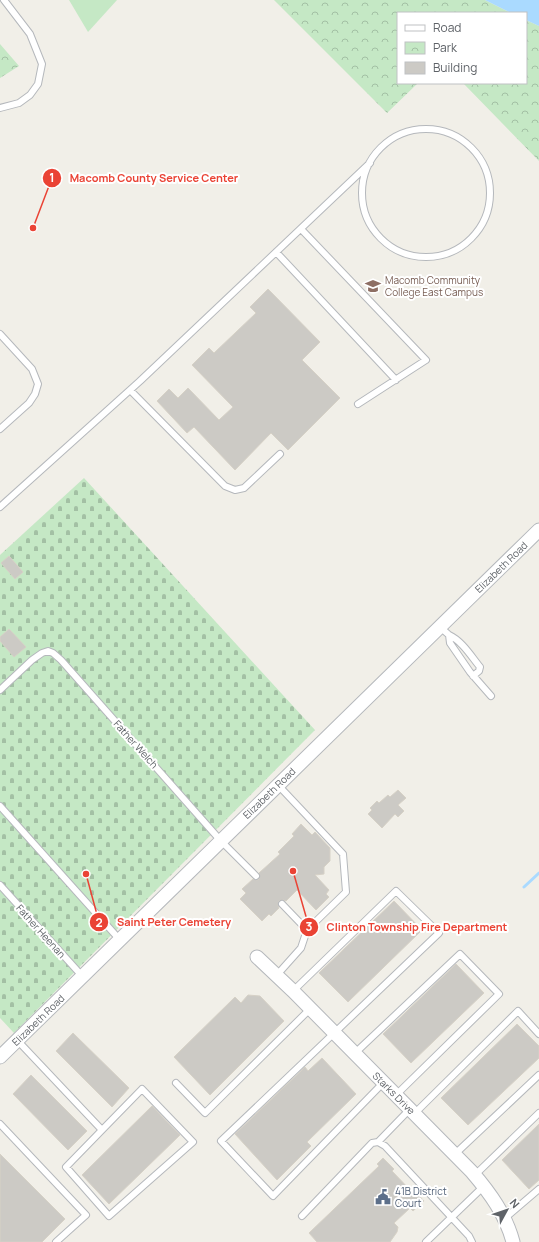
<svg xmlns="http://www.w3.org/2000/svg" width="539" height="1242" viewBox="0 0 539 1242" font-family="Manrope,sans-serif">
	<style>
		.cemetery { fill: url(#cemetery-stones) }
		.park { fill: url(#park-crowns) }
		.pitch { fill: #c5e8c5 }
		.water { fill: #aadaff }
		.lines { fill: none; stroke-linecap: round; stroke-linejoin: round }
		.stream { stroke: #aadaff; stroke-width: 3 }
		.building { fill: #cccac5; stroke: #d6d1c6 }
		.lane-casing { stroke: #b5b8bc; stroke-width: 8 }
		.street-casing { stroke: #b5b8bc; stroke-width: 15 }
		.lane { stroke: #fff; stroke-width: 6 }
		.street { stroke: #fff; stroke-width: 13 }
		.labels { text-anchor: middle; stroke-width: 4; stroke-linejoin: round; paint-order: stroke }
		.education-label { font-size: 10px; fill: #785e54; stroke: #fff; text-anchor: start }
		.street-label { font-size: 10px; fill: #5f6368; stroke: #fff }
		.service-label { font-size: 10px; fill: #4e5e75; stroke: #fff; text-anchor: start }
		.leader { fill: none; stroke: #ea4335; stroke-width: 1.5 }
		.callout-dot { fill: #ea4335; stroke: #fff; stroke-width: 1.5 }
		.mark-label { font-size: 12px; text-anchor: middle; font-weight: bold; fill: #fff }
		.callout-label { font-size: 11px; text-anchor: middle; font-weight: bold; fill: #ea4335; stroke: #fff; stroke-width: 4; stroke-linejoin: round; paint-order: stroke }
	</style>
	<defs>
		<pattern id="cemetery-stones" width="16" height="16" patternUnits="userSpaceOnUse"><rect width="16" height="16" fill="#c5e8c5"/><path d="M2 7V4a2 2 0 0 1 4 0v3zM10 15v-3a2 2 0 0 1 4 0v3z" fill="#a3c0a4"/></pattern>
		<pattern id="park-crowns" width="20" height="18" patternUnits="userSpaceOnUse"><rect width="20" height="18" fill="#c5e8c5"/><path d="M2 6a3 3 0 1 1 6 0M12 15a3 3 0 1 1 6 0" fill="none" stroke="#a3c0a4"/></pattern>
	</defs>
	<rect width="100%" height="100%" fill="#f1efe8"/>
	<path class="cemetery" d="M84 478 315 730 14 1033 0 1018V555Z"/>
	<path class="park" d="M274 0H485L511 13H398V83H418L387 113Z
		M526 20 539 26V161L463 83H526Z
		M0 44 19 66 0 78Z"/>
	<path class="pitch" d="M69 0H117L88 32Z"/>
	<path class="water" d="M485 0H539V26L526 20V13H511Z"/>
	<g class="lines">
		<path class="stream" d="M524 887 539 873"/>
	</g>
	<path class="building" d="M268 289 320 342 302 360 340 398 288 450 271 433 235 470 194 427 187 433 157 401 169 389 178 398 188 388 219 420 233 407 192 365 209 348 214 353 256 313 250 307Z
		M9 556 23 572 15 579 1 563Z
		M9 629 26 647 14 657 0 641V637Z
		M398 790 406 798 398 805 404 811 398 817 395 814 382 828 368 814 372 810 370 808 377 801 379 803 388 795 390 797Z
		M301 824 312 835 315 832 330 848V861L324 867V874L315 875 329 890 326 894 329 897 316 910 297 890 286 901 283 900 279 901 278 905 279 908 271 916 269 914 262 921 240 899 246 893 242 889 253 879 257 880 259 879V873L280 854 278 852 294 836 292 834Z
		M394 901 422 930 348 1002 319 973Z
		M456 964 484 993 411 1063 383 1034Z
		M248 995 260 996 284 1021 210 1095 174 1057 235 997 241 1003Z
		M517 1024 539 1046V1058L468 1125 441 1098Z
		M73 1033 129 1088 112 1107 56 1051Z
		M322 1058 356 1094 307 1142 311 1146 277 1180 235 1134 305 1067 308 1071Z
		M31 1075 87 1131 68 1150 13 1094Z
		M152 1106 180 1135 109 1204 82 1175Z
		M539 1124V1180L529 1189 502 1160Z
		M0 1154 65 1219 42 1242H0Z
		M383 1158 394 1169 392 1171 412 1192 414 1190 424 1201 413 1211 410 1208 394 1223 398 1227 397 1232 390 1242H317L309 1233 379 1166 377 1164Z"/>
	<g class="lines">
		<defs>
			<path id="lane" d="M0 108 19 103 30 95 38 84 42 64 30 34 4 0
				M362 193a64 64 0 1 1 128 0a64 64 0 1 1-128 0Z
				M301 229 426 360 358 404
				M276 252 396 380
				M0 334 32 369 38 384 35 394 29 403 0 429
				M130 390 225 486 235 490 244 488 280 454
				M0 507 140 381 370 163
				M440 627 449 635 450 643 470 672 491 696
				M449 635C462 641 471 656 480 667L479 671 473 676
				M0 690 32 660 42 653 48 651 53 653 61 660 221 841 256 876
				M0 806 120 940
				M0 885 83 977
				M282 904 307 930
				M276 976 301 948 307 930 346 892 343 854 278 785
				M293 991 396 891 439 933 221 1141 273 1196 383 1083
				M17 1040 102 1130 66 1167 109 1216 193 1142 142 1089 102 1130
				M354 1054 460 954 499 994 396 1095
				M176 1083 205 1113 310 1009
				M414 1114 518 1011 539 1034
				M0 1124 86 1215 56 1242
				M378 1142 410 1109
				M455 1154 539 1075
				M475 1175 539 1113
				M302 1216 372 1143 378 1142 385 1146 469 1236 472 1242
				M504 1219 539 1189
				M426 1242 484 1186"/>
			<path id="street" d="M257 957 293 991 472 1172C490 1193 506 1215 513 1242
				M0 1057 539 530"/>
		</defs>
		<use href="#lane" class="lane-casing"/>
		<use href="#street" class="street-casing"/>
		<use href="#lane" class="lane"/>
		<use href="#street" class="street"/>
	</g>
	<defs>
		<symbol id="university-bare" viewBox="-9 -9 18 18"><path d="M0-5L7-2L0 1L-7-2ZM-4 1L0 2.5L4 1V4Q0 6-4 4Z" fill="#8d6e63" stroke="#fff" stroke-width="2.5" paint-order="stroke"/></symbol>
		<symbol id="civic-bare" viewBox="-9 -9 18 18"><path d="M-.6-6.5H3V-4.5H.6V-3L4-1V1h2V6H-6V1h2V-1L-.6-3ZM-1.2 2.5V6h2.4V2.5Z" fill="#5c6f8a" stroke="#fff" stroke-width="2.5" paint-order="stroke"/></symbol>
	</defs>
	<g fill-rule="evenodd">
		<use href="#university-bare" x="362" y="275" width="22" height="22"/>
		<use href="#civic-bare" x="372" y="1186" width="22" height="22"/>
	</g>
	<g class="labels">
		<g class="education-label">
			<text x="385" y="284">Macomb Community<tspan x="385" dy="12">College East Campus</tspan></text>
		</g>
		<g class="street-label">
			<text transform="translate(501 567) rotate(-44)" y="4">Elizabeth Road</text>
			<text transform="translate(136 744) rotate(48)" y="4">Father Welch</text>
			<text transform="translate(269 793) rotate(-44)" y="4">Elizabeth Road</text>
			<text transform="translate(41 931) rotate(48)" y="4">Father Heenan</text>
			<text transform="translate(38 1020) rotate(-44)" y="4">Elizabeth Road</text>
			<text transform="translate(394 1093) rotate(45)" y="4">Starks Drive</text>
		</g>
		<g class="service-label">
			<text x="395" y="1195">41B District<tspan x="395" dy="12">Court</tspan></text>
		</g>
	</g>
	<path class="leader" d="M33 228L52 178M86 874L99 922M293 871L309 927"/>
	<g class="callout-dot">
		<circle cx="33" cy="228" r="4"/>
		<circle cx="86" cy="874" r="4"/>
		<circle cx="293" cy="871" r="4"/>
		<circle cx="52" cy="178" r="10"/>
		<circle cx="99" cy="922" r="10"/>
		<circle cx="309" cy="927" r="10"/>
	</g>
	<g class="mark-label">
		<text x="52" y="182">1</text>
		<text x="99" y="927">2</text>
		<text x="309" y="931">3</text>
	</g>
	<g class="callout-label">
		<text x="154" y="182">Macomb County Service Center</text>
		<text x="174" y="926">Saint Peter Cemetery</text>
		<text x="417" y="931">Clinton Township Fire Department</text>
	</g>
	<rect x="397" y="12" width="130" height="72" fill="#ffffff" stroke="#bfc1c3"/>
	<rect x="405" y="25" width="20" height="6" fill="#ffffff" stroke="#bfc1c3"/>
	<text x="433" y="32" font-size="12" fill="#5f6368">Road</text>
	<rect x="405" y="42" width="20" height="12" fill="url(#park-crowns)" stroke="#bfc1c3"/>
	<text x="433" y="52" font-size="12" fill="#5f6368">Park</text>
	<rect x="405" y="62" width="20" height="12" fill="#cccac5" stroke="#bfc1c3"/>
	<text x="433" y="72" font-size="12" fill="#5f6368">Building</text>
	<g transform="translate(507 1210) rotate(50)" stroke="#ffffff" stroke-width="3" paint-order="stroke">
	<path d="M0-3L7 15L0 10L-7 15Z" fill="#5f6368"/>
	<text y="-6" font-size="11" font-weight="bold" text-anchor="middle" fill="#5f6368">N</text>
	</g>
</svg>
